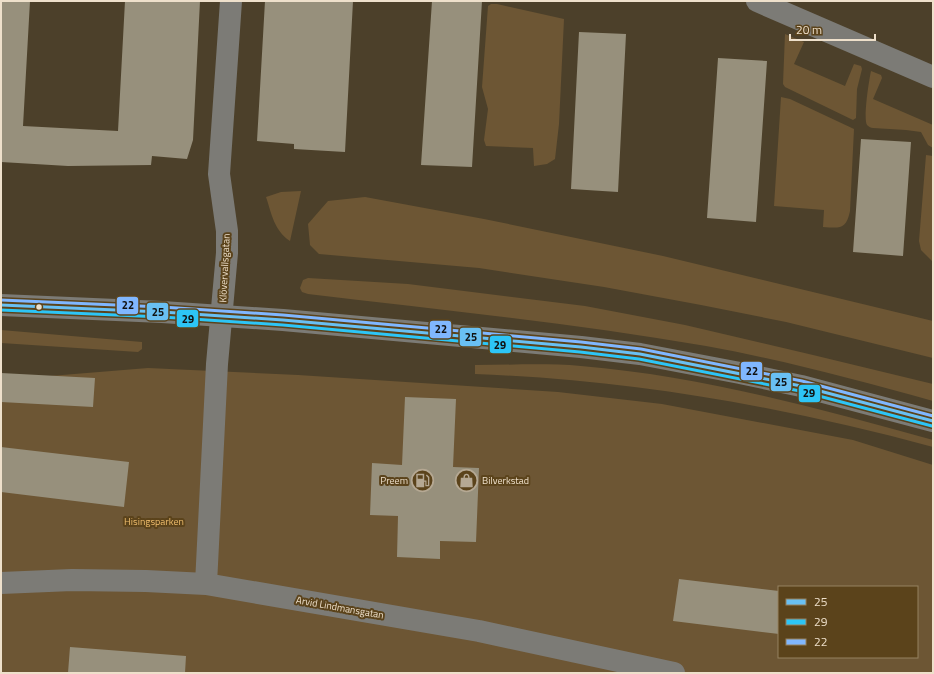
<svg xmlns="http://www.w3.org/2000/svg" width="934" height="674" viewBox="0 0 934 674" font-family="'Titillium Web',sans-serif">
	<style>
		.green { fill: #6d5634; fill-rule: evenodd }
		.building { fill: #97907c }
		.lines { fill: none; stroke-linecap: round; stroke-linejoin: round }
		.minor { stroke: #7c7b76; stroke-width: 22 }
		.tertiary { stroke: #7c7b76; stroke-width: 22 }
		.bus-1-casing { stroke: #5b431b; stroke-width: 6 }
		.bus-2-casing { stroke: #5b431b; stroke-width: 6 }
		.bus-3-casing { stroke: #5b431b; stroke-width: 6 }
		.bus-1 { stroke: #69c0f3; stroke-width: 3 }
		.bus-2 { stroke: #2dc5f6; stroke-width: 3 }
		.bus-3 { stroke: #80b7ff; stroke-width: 3 }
		.bus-dot { fill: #eee0cb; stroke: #5b431b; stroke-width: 1.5 }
		.labels { text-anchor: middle; stroke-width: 4; stroke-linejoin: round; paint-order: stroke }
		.street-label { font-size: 10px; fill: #eee0cb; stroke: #5b431b }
		.poi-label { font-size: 10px; fill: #eee0cb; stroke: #5b431b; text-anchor: end }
		.park-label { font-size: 10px; fill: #eebc6c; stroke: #5b431b }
		.line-badge { stroke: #5b431b; stroke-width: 1.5 }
		.pale-badge-label { font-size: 11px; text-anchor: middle; font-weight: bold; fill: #111 }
	</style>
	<rect width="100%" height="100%" fill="#4c402a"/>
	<path class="green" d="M491 4H497L564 19 559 124 555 159 547 164 534 166 533 148 486 146 484 140 488 109 482 87 488 6Z
		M785 34 804 42 794 64 845 86 854 64 861 66 862 69 857 89 856 118 853 120 785 87 783 84Z
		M871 71 881 75 882 78 873 99 933 125V148L928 145 921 132 906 130 873 128C871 128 869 127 867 125 863 119 869 80 871 71Z
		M781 97 790 99 854 129 850 211C846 230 840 228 823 227L824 210 774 206Z
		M926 155 933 156V262L921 250 919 241Z
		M301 191 290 241C274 230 272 215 266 197L281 192Z
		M365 197 484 219 663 256 933 321V358L786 322 701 305 604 287 479 268 319 254 310 245 308 224 328 201Z
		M308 278 408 284 585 306 685 325 813 355 933 384V401C858 380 783 360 706 346 574 323 441 310 308 294L302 292 300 288 303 280Z
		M1 330 142 342V349L138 352 1 343Z
		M475 365C510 365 546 363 581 366 701 376 817 408 933 440V447C783 406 630 380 475 374Z
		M148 368 298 375 558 392 662 404 853 440 933 465V673H1V380ZM779 587H917V657H779Z"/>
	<path class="building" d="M1 1H30L23 126 118 131 125 1H200L193 140 187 159 152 156 151 165 68 166 1 162Z
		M265 1H353L345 152 294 149V144L257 141Z
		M432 1H482L472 167 421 165Z
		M579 32 626 34 618 192 571 189Z
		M718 58 767 61 756 222 707 218Z
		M861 139 911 142 903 256 853 252Z
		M1 373 95 378 93 407 1 402Z
		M405 397 456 399 453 467 479 468 476 542 440 541V559L397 557 398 516 370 515 372 463 402 465Z
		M1 447 129 462 124 507 1 492Z
		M679 579 779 591V634L673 621Z
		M70 647 186 656 185 673H68Z"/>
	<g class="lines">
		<path class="minor" d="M757 1 933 77
			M1 583 72 580 146 581 206 584 479 631 674 673
			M206 584 217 364 227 253V231L219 174 231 1"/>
		<path class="tertiary" d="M1 305 162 312 283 320 581 347 640 354 740 373 801 386 933 421"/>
		<defs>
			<path id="bus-1" d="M1 305 162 312 283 320 581 347 640 354 801 386 933 421"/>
			<path id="bus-2" d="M1 310 162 317 283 325 580 352 639 359 800 391 932 426"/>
			<path id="bus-3" d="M1 300 162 307 283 315 581 342 641 349 802 381 933 416"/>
		</defs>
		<use href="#bus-1" class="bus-1-casing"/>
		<use href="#bus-2" class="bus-2-casing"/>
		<use href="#bus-3" class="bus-3-casing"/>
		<use href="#bus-1" class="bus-1"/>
		<use href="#bus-2" class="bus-2"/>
		<use href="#bus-3" class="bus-3"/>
	</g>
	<defs>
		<symbol id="fuel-ring" viewBox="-11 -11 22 22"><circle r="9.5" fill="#5b431b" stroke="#b5a893" stroke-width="1.5"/><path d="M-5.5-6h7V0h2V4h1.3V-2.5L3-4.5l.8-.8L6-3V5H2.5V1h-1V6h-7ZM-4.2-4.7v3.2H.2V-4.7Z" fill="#b5a893"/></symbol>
		<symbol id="shop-ring" viewBox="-11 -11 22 22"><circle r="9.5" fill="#5b431b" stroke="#b5a893" stroke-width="1.5"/><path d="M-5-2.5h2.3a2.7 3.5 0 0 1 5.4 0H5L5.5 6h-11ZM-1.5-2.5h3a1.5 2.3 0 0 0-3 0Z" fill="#b5a893"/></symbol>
	</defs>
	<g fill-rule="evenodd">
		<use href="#fuel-ring" x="410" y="468" width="25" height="25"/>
		<use href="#shop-ring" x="454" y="468" width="25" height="25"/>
	</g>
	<circle class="bus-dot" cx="39" cy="307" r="3.5"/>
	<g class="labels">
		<g class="street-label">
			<text transform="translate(224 268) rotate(-87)" y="4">Klövervallsgatan</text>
			<text transform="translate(340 607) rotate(10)" y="4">Arvid Lindmansgatan</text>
		</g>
		<g class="poi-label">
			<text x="408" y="484">Preem</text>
			<text x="482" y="484" text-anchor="start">Bilverkstad</text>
		</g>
		<g class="park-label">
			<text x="154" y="525">Hisingsparken</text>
		</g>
	</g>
	<g class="line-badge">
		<rect x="116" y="296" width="23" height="19" rx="4" fill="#80b7ff"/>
		<rect x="146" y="302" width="23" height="19" rx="4" fill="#69c0f3"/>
		<rect x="176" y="309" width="23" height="19" rx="4" fill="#2dc5f6"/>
		<rect x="429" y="320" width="23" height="19" rx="4" fill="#80b7ff"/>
		<rect x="459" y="327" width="23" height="20" rx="4" fill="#69c0f3"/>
		<rect x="489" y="335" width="23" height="19" rx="4" fill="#2dc5f6"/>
		<rect x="740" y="361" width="23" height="20" rx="4" fill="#80b7ff"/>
		<rect x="770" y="372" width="22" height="20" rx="4" fill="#69c0f3"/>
		<rect x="798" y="384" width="23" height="19" rx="4" fill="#2dc5f6"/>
	</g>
	<g class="pale-badge-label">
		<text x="128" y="309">22</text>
		<text x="158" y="316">25</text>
		<text x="188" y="323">29</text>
		<text x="441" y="333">22</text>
		<text x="471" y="341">25</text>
		<text x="500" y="349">29</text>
		<text x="752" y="375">22</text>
		<text x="781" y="386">25</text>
		<text x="809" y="397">29</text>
	</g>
	<rect width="934" height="674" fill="none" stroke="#eee0cb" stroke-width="4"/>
	<rect x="778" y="586" width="140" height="72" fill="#5b431b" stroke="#968261"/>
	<rect x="786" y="599" width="20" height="6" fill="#69c0f3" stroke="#968261"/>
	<text x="814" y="606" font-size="12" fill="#eee0cb">25</text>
	<rect x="786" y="619" width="20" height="6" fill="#2dc5f6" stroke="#968261"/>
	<text x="814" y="626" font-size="12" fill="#eee0cb">29</text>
	<rect x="786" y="639" width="20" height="6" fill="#80b7ff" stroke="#968261"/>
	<text x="814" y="646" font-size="12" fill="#eee0cb">22</text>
	<path d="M790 34v6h85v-6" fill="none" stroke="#eee0cb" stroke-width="2"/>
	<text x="796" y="34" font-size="12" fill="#eee0cb" stroke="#5b431b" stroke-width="3" paint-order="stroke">20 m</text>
</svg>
